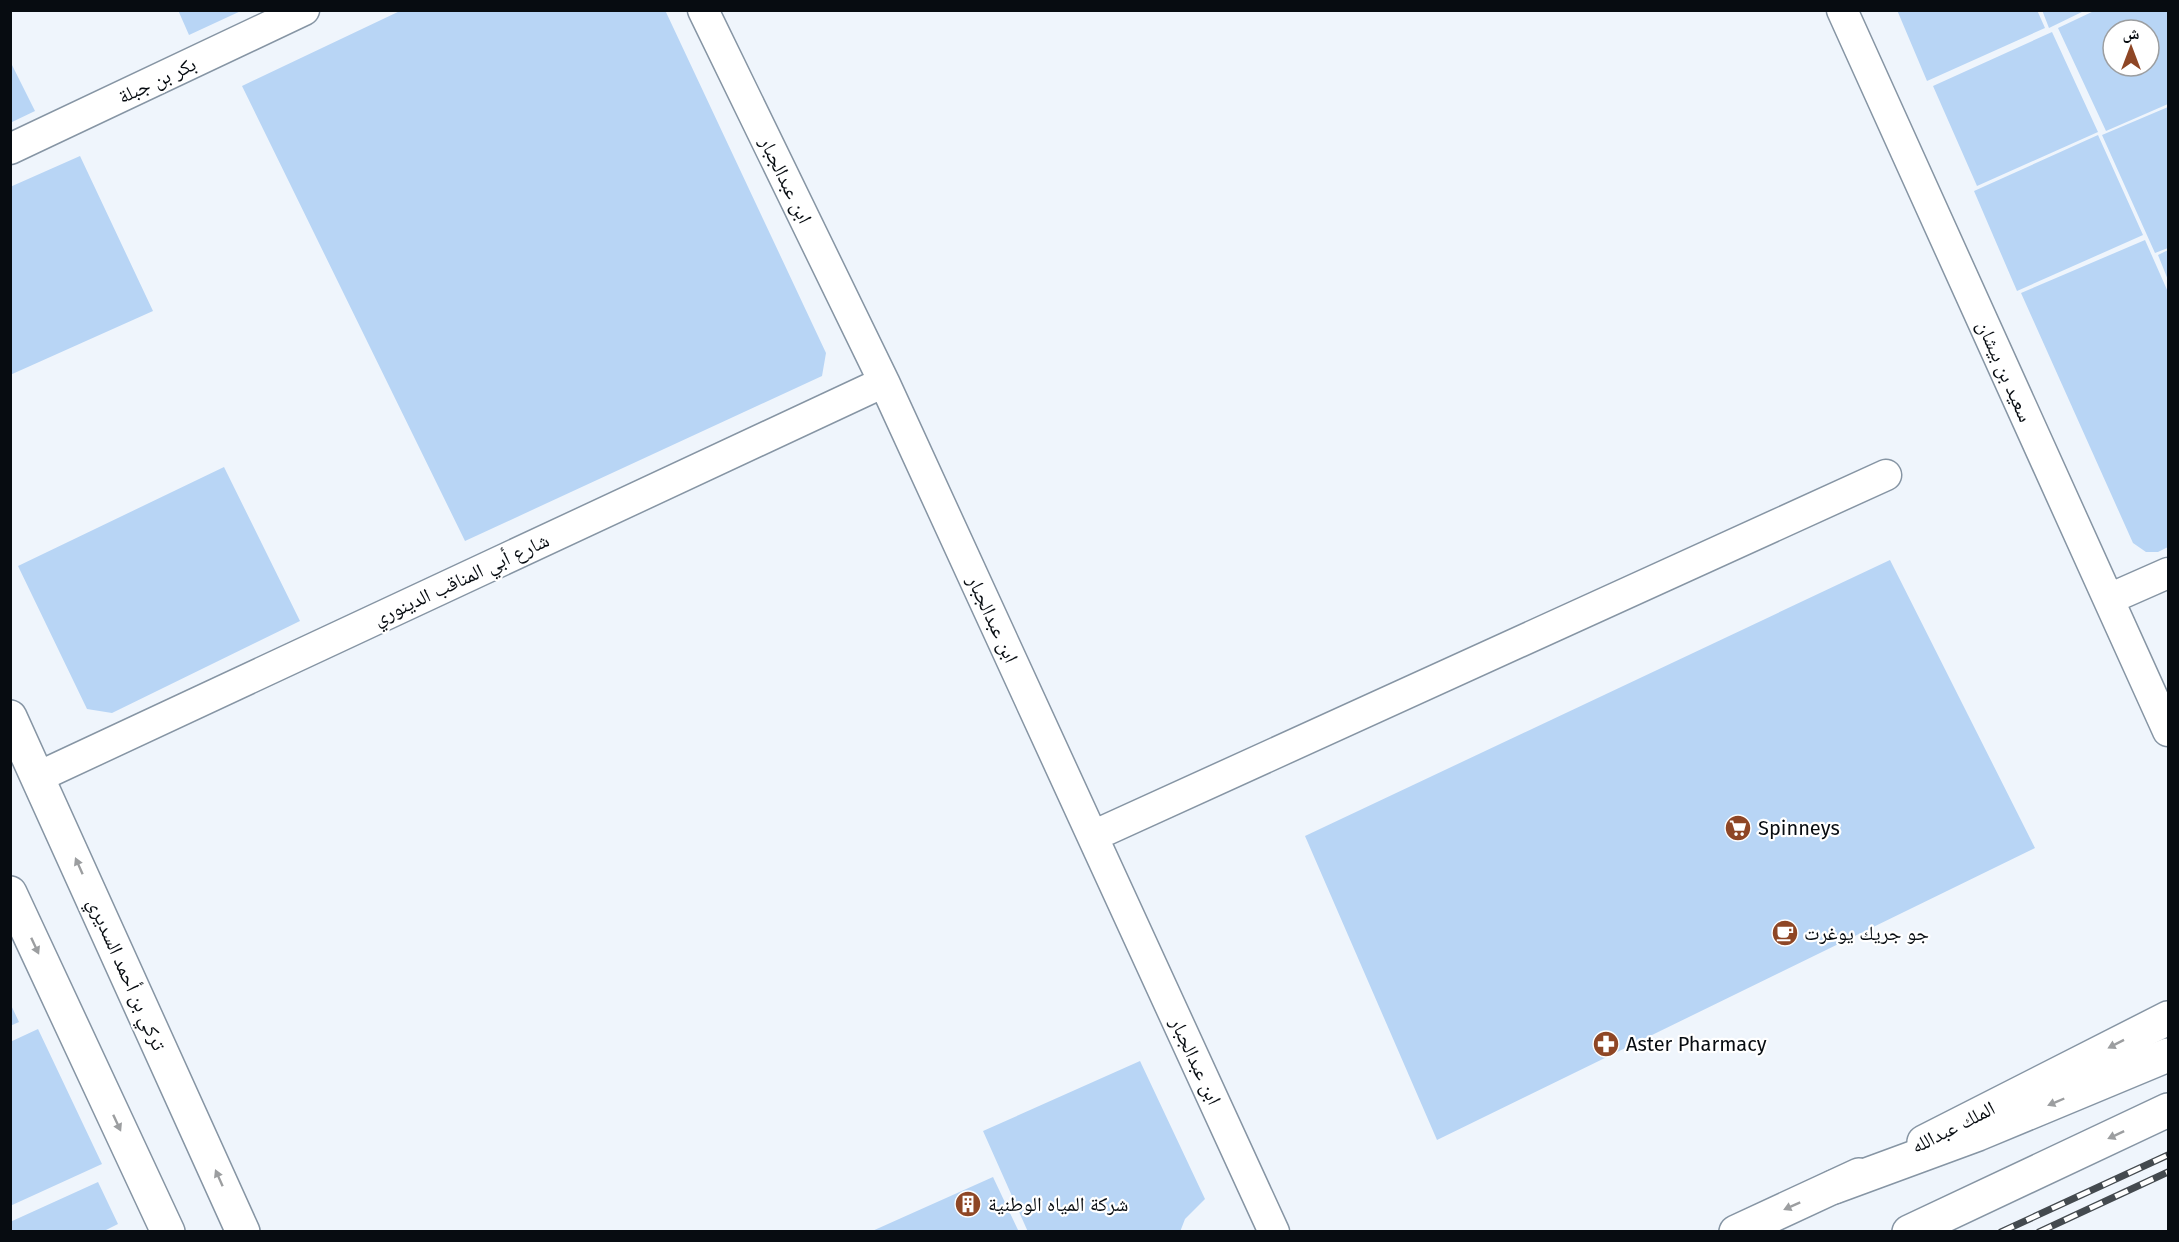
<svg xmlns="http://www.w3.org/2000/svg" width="2179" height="1242" viewBox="0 0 2179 1242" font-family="'Fira Sans','Noto Naskh Arabic',sans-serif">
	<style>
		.building { fill: #b8d5f5; fill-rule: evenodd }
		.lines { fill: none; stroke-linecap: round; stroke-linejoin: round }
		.street-casing { stroke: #8695a4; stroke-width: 33 }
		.secondary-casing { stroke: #8695a4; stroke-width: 36 }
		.highway-casing { stroke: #8695a4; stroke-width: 36 }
		.street { stroke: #fff; stroke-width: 30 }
		.secondary { stroke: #fff; stroke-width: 33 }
		.highway { stroke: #fff; stroke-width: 33 }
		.rail-casing { stroke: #444a4f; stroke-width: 7 }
		.rail { stroke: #fff; stroke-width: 4.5; stroke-dasharray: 14; stroke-linecap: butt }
		.oneway { fill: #9c9ea0 }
		.labels { text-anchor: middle; stroke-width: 4.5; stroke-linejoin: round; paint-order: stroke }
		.street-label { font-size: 20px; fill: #070c11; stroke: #fff }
		.poi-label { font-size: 20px; fill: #070c11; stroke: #fff; text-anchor: start }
	</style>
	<rect width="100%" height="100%" fill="#eff5fc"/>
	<path class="building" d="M178 10H243L189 35Z
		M402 10H665L826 353 822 376 465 541 242 86Z
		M1897 10H2037L2045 28 1927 81Z
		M2042 10H2086L2049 28Z
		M2096 10H2168V104L2106 131 2058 28ZM2113 30H2149V66H2113Z
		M2052 32 2098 132 1977 186 1933 86Z
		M10 61 35 111 10 123Z
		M2168 107V248L2155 253 2102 135Z
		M2098 135 2143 235 2017 291 1974 191Z
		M80 156 153 311 10 375V187Z
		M2145 240 2168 292V547L2158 552H2146L2133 543 2021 293Z
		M2168 250V280L2158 255Z
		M224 467 300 621 112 713 87 709 18 566Z
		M1890 560 2035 848 1437 1140 1305 836Z
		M10 1003 19 1022 10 1026Z
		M38 1029 102 1164 10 1206V1042Z
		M1140 1061 1205 1199 1185 1219 1180 1232H1028L983 1131Z
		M993 1177 1019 1232H870Z
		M98 1182 118 1224 102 1232H10V1222Z"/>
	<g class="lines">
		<defs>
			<path id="street" d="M703 10 884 382 1274 1232
				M1842 10 2168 731
				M10 149 304 10
				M2109 599 2168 573
				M38 777 884 382
				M1093 836 1886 475"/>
			<path id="secondary" d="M10 717 243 1232
				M10 893 168 1232
				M1924 1142 2168 1018
				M1736 1232 1859 1175"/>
			<path id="highway" d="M1834 1187 1978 1134 2168 1055
				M1909 1232 2168 1110"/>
		</defs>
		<use href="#street" class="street-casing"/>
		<use href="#secondary" class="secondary-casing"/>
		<use href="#highway" class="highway-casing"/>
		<use href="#street" class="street"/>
		<use href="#secondary" class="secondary"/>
		<use href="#highway" class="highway"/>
		<defs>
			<path id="rail" d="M2001 1232 2168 1155
				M2039 1232 2168 1172"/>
		</defs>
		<use href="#rail" class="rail-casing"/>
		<use href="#rail" class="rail"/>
	</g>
	<defs><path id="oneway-solid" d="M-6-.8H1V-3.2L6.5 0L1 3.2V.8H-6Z" transform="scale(1.5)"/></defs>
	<g class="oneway">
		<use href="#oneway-solid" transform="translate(79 866) rotate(-114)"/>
		<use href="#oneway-solid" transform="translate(35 946) rotate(65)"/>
		<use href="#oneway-solid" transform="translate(2116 1044) rotate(153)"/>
		<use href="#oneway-solid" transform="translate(2056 1102) rotate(157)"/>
		<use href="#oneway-solid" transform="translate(117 1123) rotate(65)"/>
		<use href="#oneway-solid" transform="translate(2116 1135) rotate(155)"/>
		<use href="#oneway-solid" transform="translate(219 1178) rotate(-114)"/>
		<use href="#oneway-solid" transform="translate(1792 1206) rotate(156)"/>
	</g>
	<defs>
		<symbol id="supermarket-disc" viewBox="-11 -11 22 22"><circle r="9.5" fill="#8e4625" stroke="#fff"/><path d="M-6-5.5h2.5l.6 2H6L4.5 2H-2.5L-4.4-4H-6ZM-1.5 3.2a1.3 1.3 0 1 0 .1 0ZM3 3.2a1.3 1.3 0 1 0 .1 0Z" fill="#fff"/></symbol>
		<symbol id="cafe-disc" viewBox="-11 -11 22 22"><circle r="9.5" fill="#8e4625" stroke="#fff"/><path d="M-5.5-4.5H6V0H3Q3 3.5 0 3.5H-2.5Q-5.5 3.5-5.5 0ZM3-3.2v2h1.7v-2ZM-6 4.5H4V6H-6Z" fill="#fff"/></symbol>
		<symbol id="pharmacy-disc" viewBox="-11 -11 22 22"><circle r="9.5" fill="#8e4625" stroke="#fff"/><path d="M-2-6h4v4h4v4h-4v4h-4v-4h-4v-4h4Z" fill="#fff"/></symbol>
		<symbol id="building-disc" viewBox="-11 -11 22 22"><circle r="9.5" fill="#8e4625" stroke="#fff"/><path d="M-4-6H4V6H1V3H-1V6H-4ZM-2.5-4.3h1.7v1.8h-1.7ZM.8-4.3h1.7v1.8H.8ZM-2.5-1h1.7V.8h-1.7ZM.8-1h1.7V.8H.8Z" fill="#fff"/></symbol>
	</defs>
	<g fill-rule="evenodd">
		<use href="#supermarket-disc" x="1723" y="813" width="30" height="30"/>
		<use href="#cafe-disc" x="1770" y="918" width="30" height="30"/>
		<use href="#pharmacy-disc" x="1591" y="1029" width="30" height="30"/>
		<use href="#building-disc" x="953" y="1189" width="30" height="30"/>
	</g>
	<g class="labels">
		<g class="street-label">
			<text transform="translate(157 80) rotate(-25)" y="7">بكر بن جبلة</text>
			<text transform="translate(786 180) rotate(64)" y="7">ابن عبدالجبار</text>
			<text transform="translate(2005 371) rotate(66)" y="7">سعيد بن بيشان</text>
			<text transform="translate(461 579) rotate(-25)" y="7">شارع أبي المناقب الدينوري</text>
			<text transform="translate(993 619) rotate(65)" y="7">ابن عبدالجبار</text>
			<text transform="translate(127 974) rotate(66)" y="7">تركي بن أحمد السديري</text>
			<text transform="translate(1196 1061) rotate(65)" y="7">ابن عبدالجبار</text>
			<text transform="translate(1953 1127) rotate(-27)" y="7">الملك عبدالله</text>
		</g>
		<g class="poi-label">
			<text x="1758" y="835">Spinneys</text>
			<text x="1804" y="940">جو جريك يوغرت</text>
			<text x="1626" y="1051">Aster Pharmacy</text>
			<text x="988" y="1211">شركة المياه الوطنية</text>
		</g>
	</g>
	<rect width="2179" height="1242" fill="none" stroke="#070c11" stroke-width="24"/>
	<g transform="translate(2131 48)"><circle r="28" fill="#ffffff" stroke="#9c9ea0" stroke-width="1.5"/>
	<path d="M0-4.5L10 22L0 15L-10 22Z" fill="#8e4625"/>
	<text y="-9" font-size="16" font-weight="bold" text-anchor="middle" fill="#070c11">ش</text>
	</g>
</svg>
